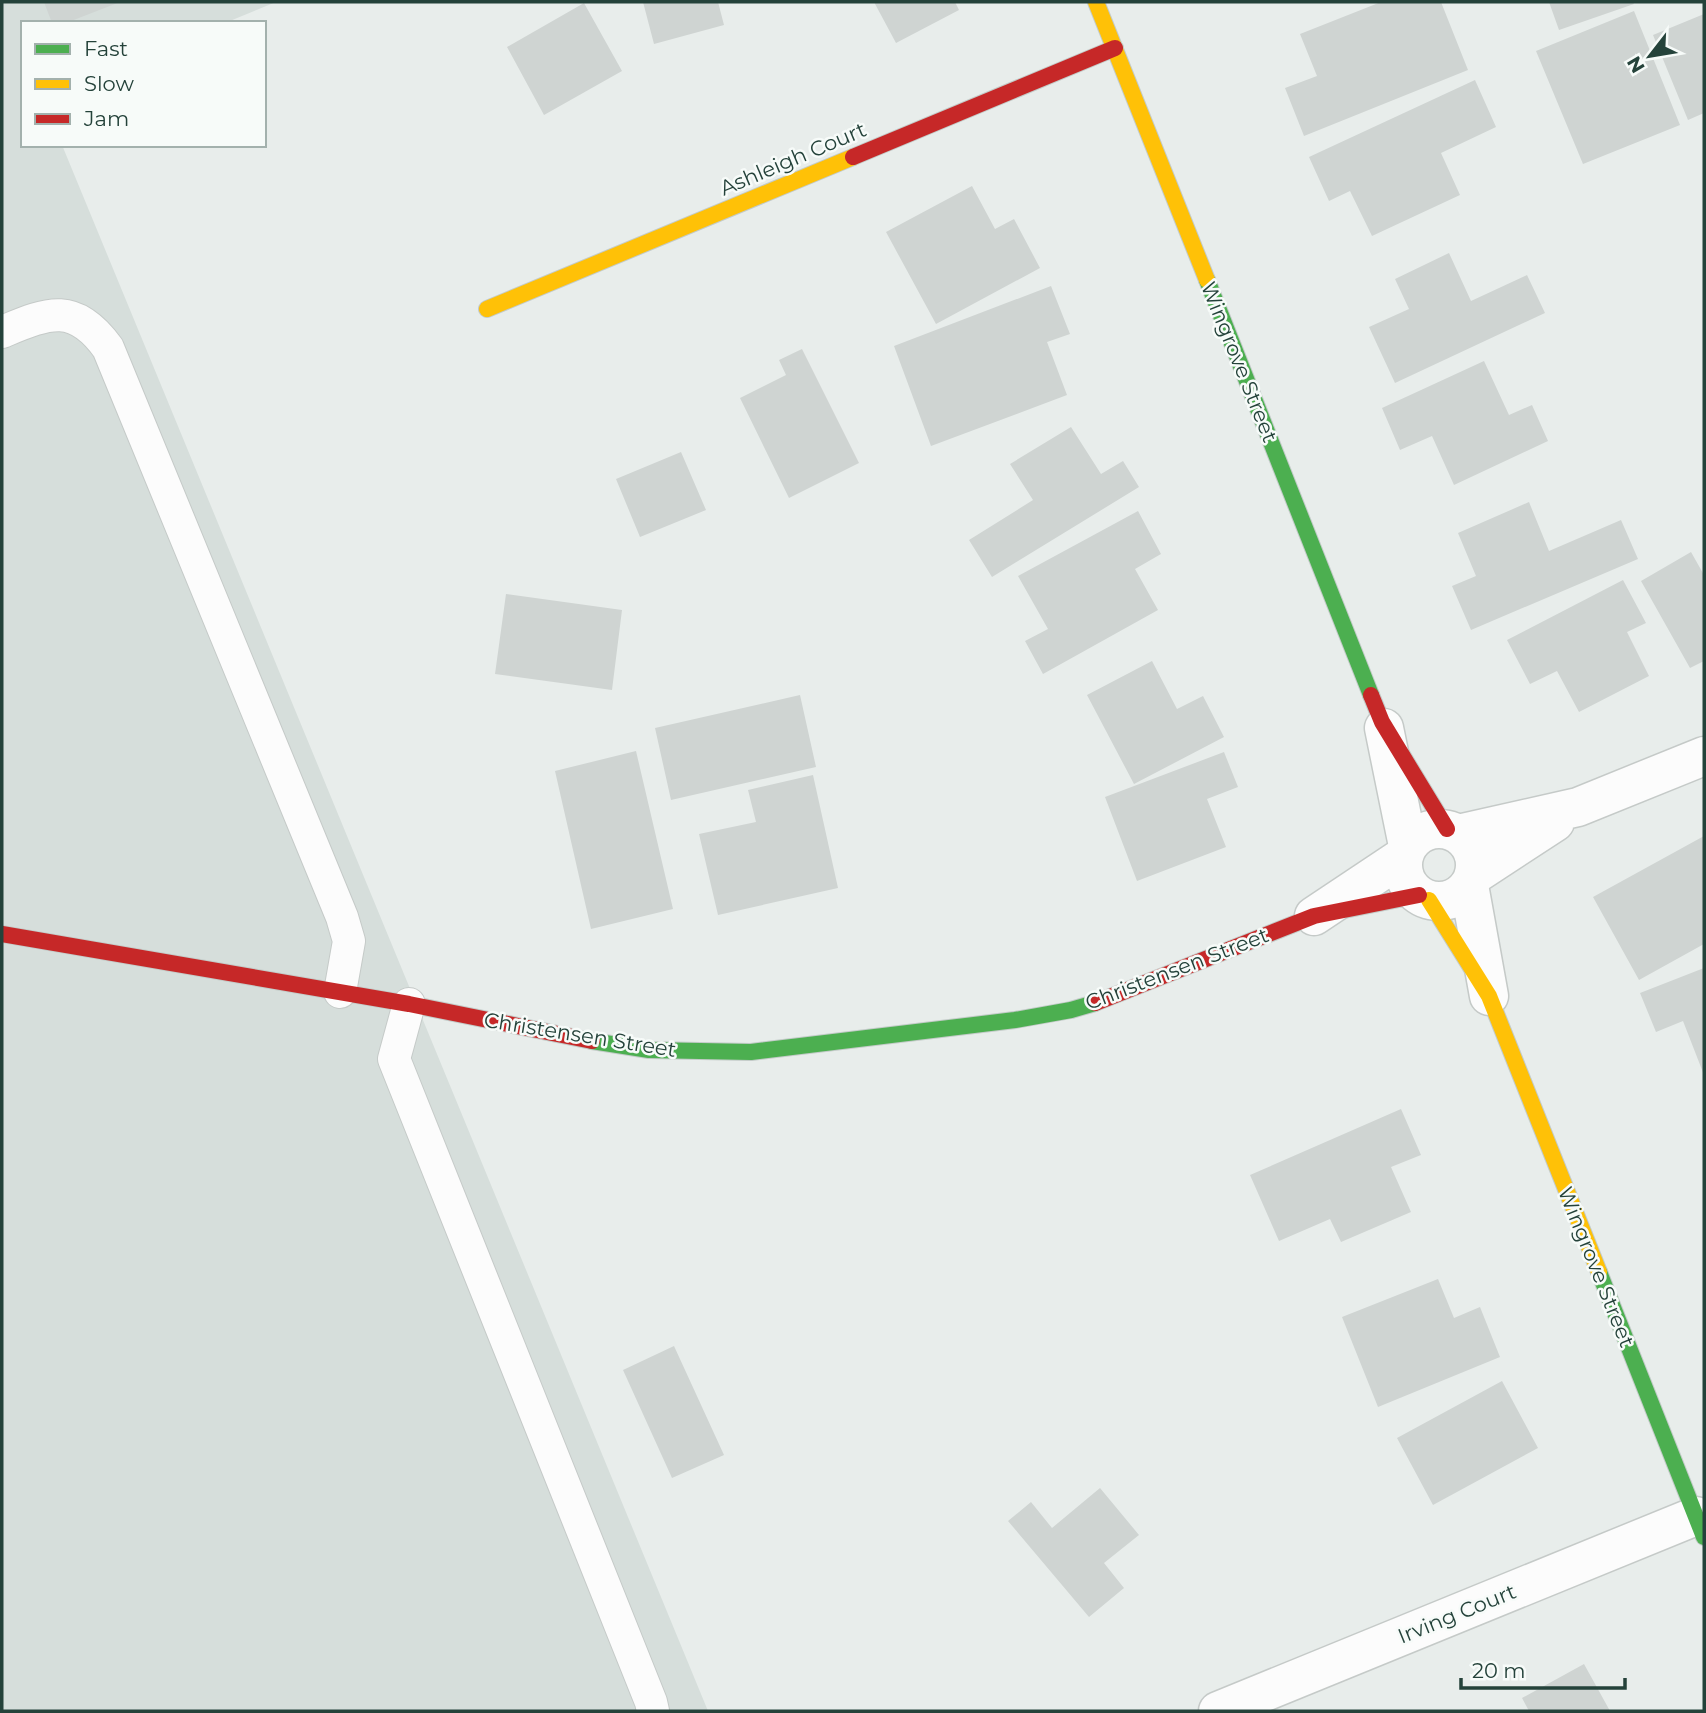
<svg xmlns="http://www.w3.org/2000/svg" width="1706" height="1713" viewBox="0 0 1706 1713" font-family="Montserrat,sans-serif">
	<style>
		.built { fill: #d6dedb }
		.building { fill: #cfd4d2 }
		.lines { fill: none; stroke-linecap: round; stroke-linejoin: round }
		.lane-casing { stroke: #c5cac8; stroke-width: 34 }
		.street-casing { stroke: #c5cac8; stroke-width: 41 }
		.fast-casing { stroke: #c3cbc8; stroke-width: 18 }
		.slow-casing { stroke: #c3cbc8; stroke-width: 18 }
		.jam-casing { stroke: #c3cbc8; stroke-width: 18 }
		.lane { stroke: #fcfcfc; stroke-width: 32 }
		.street { stroke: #fcfcfc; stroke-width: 38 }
		.fast { stroke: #4caf50; stroke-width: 16 }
		.slow { stroke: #ffc107; stroke-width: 16 }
		.jam { stroke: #c62828; stroke-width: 16 }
		.labels { text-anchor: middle; stroke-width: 5; stroke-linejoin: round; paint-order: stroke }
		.street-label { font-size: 21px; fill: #24423a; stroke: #f7fbf9 }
	</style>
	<rect width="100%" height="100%" fill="#e8edeb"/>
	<path class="built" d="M2 2H276L225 23H23V145H62L708 1711H2Z"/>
	<path class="building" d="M44 2H120L66 23H52Z
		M643 2H718L724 25 654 44Z
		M874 2H955L959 10 896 43Z
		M1381 2H1441L1468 70 1304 136 1285 88 1317 76 1300 34Z
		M1549 2H1633L1634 4 1559 30Z
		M584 3 622 71 544 115 507 47Z
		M1634 11 1680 125 1583 164 1536 51Z
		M1704 14V113L1688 120 1653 35Z
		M1475 80 1496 127 1441 153 1460 195 1372 236 1350 191 1329 201 1309 157Z
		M972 186 995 229 1014 219 1040 268 936 324 886 232Z
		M1449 253 1471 301 1527 275 1545 313 1395 383 1369 327 1409 309 1395 279Z
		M1051 286 1070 334 1047 342 1067 395 931 446 894 346Z
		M802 349 859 463 789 498 740 398 786 375 779 360Z
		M1484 361 1509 415 1532 405 1548 441 1454 485 1432 436 1400 450 1382 408Z
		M1071 427 1101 474 1123 461 1139 487 992 577 969 540 1033 500 1010 464Z
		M681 452 706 510 640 537 616 479Z
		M1529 502 1549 551 1621 520 1638 559 1471 630 1452 586 1476 576 1458 533Z
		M1138 511 1161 554 1135 569 1158 610 1043 674 1025 641 1048 629 1018 576Z
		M1691 552 1704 575V661L1690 668 1641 581Z
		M1623 580 1646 623 1627 632 1649 676 1579 712 1557 671 1530 684 1507 640Z
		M506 594 622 610 612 690 495 674Z
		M1152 661 1177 709 1203 696 1224 737 1134 784 1087 695Z
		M800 695 816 767 671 800 655 728Z
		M636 751 673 909 591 929 555 771Z
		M1224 752 1238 787 1207 799 1226 847 1137 881 1105 797Z
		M813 775 838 888 718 915 699 834 756 822 748 790Z
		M1704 836V944L1639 980 1593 897Z
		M1704 968V1075L1683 1021 1656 1032 1640 993Z
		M1401 1109 1421 1155 1391 1167 1411 1212 1341 1242 1330 1219 1279 1241 1250 1175Z
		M1438 1279 1454 1318 1480 1307 1500 1357 1378 1407 1342 1317Z
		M674 1346 724 1455 672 1478 623 1370Z
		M1502 1381 1538 1448 1433 1505 1397 1438Z
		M1100 1488 1139 1535 1104 1563 1124 1588 1089 1617 1008 1521 1031 1502 1052 1528Z
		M1584 1664 1610 1711H1529L1522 1698Z"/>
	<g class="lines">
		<defs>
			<path id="lane" d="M2 332C48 313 74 301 108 348L342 917 349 941 340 992
				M409 1004 394 1059 651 1702 653 1711"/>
			<path id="street" d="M1384 728 1408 846
				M1403 865a36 36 0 1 1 72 0a36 36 0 1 1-72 0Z
				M1458 834 1578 807 1704 756
				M1474 875 1555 822
				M1469 885 1489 996
				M1314 916 1404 856
				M1218 1711 1696 1516"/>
			<path id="fast" d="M1207 280 1371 695
				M592 1041 649 1050 751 1052 1015 1020 1071 1010 1095 1003
				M1599 1272 1704 1537"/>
			<path id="slow" d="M1096 2 1207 280
				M487 309 853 157
				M1429 900 1489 996 1599 1272"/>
			<path id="jam" d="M853 157 1115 48
				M1371 695 1382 722 1447 829
				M2 934 409 1004 592 1041
				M1095 1003 1314 916 1419 895"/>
		</defs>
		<use href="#lane" class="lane-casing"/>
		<use href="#street" class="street-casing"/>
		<use href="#fast" class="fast-casing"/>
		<use href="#slow" class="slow-casing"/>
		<use href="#jam" class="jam-casing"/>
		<use href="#lane" class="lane"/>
		<use href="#street" class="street"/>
		<use href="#fast" class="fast"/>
		<use href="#slow" class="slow"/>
		<use href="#jam" class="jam"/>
	</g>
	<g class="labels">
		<g class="street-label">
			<text transform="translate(793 159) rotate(-23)" y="7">Ashleigh Court</text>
			<text transform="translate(1239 362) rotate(68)" y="7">Wingrove Street</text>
			<text transform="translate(1177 969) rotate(-21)" y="7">Christensen Street</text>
			<text transform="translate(580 1035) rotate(9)" y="7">Christensen Street</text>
			<text transform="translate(1596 1267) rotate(68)" y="7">Wingrove Street</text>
			<text transform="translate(1457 1614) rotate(-22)" y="7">Irving Court</text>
		</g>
	</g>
	<rect width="1706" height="1713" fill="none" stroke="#24423a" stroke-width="7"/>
	<rect x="21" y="21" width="245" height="126" fill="#f7fbf9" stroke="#a3b1ad" stroke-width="2"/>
	<rect x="35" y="44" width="35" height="10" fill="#4caf50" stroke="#a3b1ad" stroke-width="2"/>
	<text x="84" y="56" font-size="21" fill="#24423a">Fast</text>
	<rect x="35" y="79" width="35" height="10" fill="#ffc107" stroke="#a3b1ad" stroke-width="2"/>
	<text x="84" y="91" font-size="21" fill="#24423a">Slow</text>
	<rect x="35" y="114" width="35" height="10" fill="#c62828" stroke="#a3b1ad" stroke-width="2"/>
	<text x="84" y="126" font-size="21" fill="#24423a">Jam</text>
	<g transform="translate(1650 56) rotate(239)" stroke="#f7fbf9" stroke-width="5" paint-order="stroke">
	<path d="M0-5L12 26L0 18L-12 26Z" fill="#24423a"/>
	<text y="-10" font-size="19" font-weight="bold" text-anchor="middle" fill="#24423a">N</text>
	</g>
	<path d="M1461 1678v10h164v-10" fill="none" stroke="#24423a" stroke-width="3.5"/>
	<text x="1472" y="1678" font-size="21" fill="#24423a" stroke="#f7fbf9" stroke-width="5" paint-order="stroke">20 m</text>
</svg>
